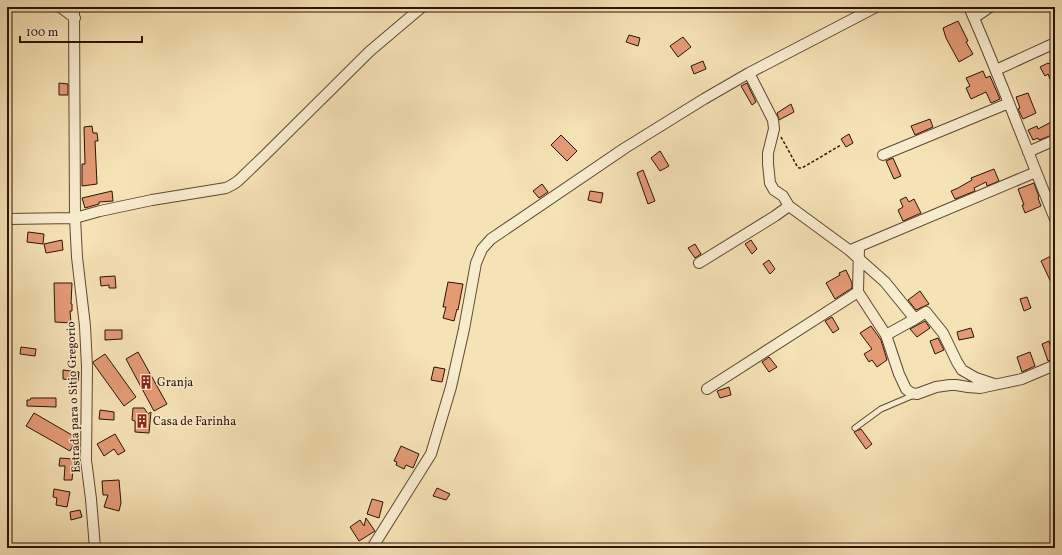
<svg xmlns="http://www.w3.org/2000/svg" width="1062" height="555" viewBox="0 0 1062 555" font-family="Vollkorn,serif">
	<style>
		.building { fill: #e39a75; stroke: #2c1306 }
		.lines { fill: none; stroke-linecap: round; stroke-linejoin: round }
		.service-casing { stroke: #5e4732; stroke-width: 7 }
		.minor-casing { stroke: #5e4732; stroke-width: 12 }
		.path { stroke: #2c1306; stroke-width: 1.5; stroke-dasharray: 3 2; stroke-linecap: butt }
		.service { stroke: #f8eccf; stroke-width: 5 }
		.minor { stroke: #f8eccf; stroke-width: 10 }
		.labels { text-anchor: middle; stroke-width: 3; stroke-linejoin: round; paint-order: stroke }
		.poi-label { font-size: 12px; fill: #2c1306; stroke: #f8eccf; text-anchor: start }
		.street-label { font-size: 12px; fill: #2c1306; stroke: #f8eccf }
	</style>
	<rect width="100%" height="100%" fill="#f5e2b5"/>
	<filter id="stains"><feTurbulence type="fractalNoise" baseFrequency=".005" numOctaves="4"/><feColorMatrix values="0 0 0 0 .2 0 0 0 0 .09 0 0 0 0 .02 0 0 0 .5 -.17"/></filter>
	<radialGradient id="worn" r=".72"><stop offset=".6" stop-color="#630" stop-opacity="0"/><stop offset="1" stop-color="#630" stop-opacity=".3"/></radialGradient>
	<path class="building" d="M958 21 968 41 966 42 973 54 959 62 946 38 943 28Z
		M629 35 640 38 638 46 626 42Z
		M683 37 691 47 678 57 670 46Z
		M1055 60V76L1050 79 1048 74 1045 76 1040 67 1048 63 1049 64Z
		M703 61 706 69 694 74 691 66Z
		M983 71 986 78 990 76 1000 99 991 103 986 92 971 99 966 88 970 86 966 78Z
		M59 83 68 84V95H59Z
		M747 83 756 102 752 105 741 86Z
		M1028 93 1036 113 1023 119 1018 109 1020 108 1016 97Z
		M791 104 794 112 779 120 777 113Z
		M930 119 933 127 915 135 911 126Z
		M1055 120V134L1039 140 1038 138 1033 140 1028 130 1037 126 1038 129Z
		M92 126 93 133H97L98 141H95L97 184 82 186V164H85L84 127Z
		M849 134 853 143 846 147 841 139Z
		M561 135 577 151 567 161 551 145Z
		M660 151 669 166 660 171 651 158Z
		M893 158 901 176 894 179 886 161Z
		M994 169 999 181 987 186 986 182 974 188 975 191 955 199 951 191 958 188 972 180 971 178Z
		M643 170 655 201 648 204 637 173Z
		M1034 183 1039 197 1038 198 1041 206 1025 213 1022 205H1024L1018 189Z
		M542 184 548 192 539 198 533 191Z
		M112 191 113 201 99 202V204L85 208 82 198Z
		M590 191 603 193 601 203 588 200Z
		M906 197 909 202 914 199 921 213 903 221 898 210 903 207 900 200Z
		M28 232 44 234 43 244 27 242Z
		M62 240 63 250 46 253 44 244Z
		M751 240 757 249 752 254 745 244Z
		M695 244 701 254 695 258 688 248Z
		M1055 254V291L1041 261Z
		M769 260 775 269 770 274 763 264Z
		M846 270 852 283V288L835 299 826 283 840 275 839 273Z
		M115 276 116 288H109V285L101 286 100 277Z
		M448 282 463 284 458 310 457 309 454 321 443 318 446 307H443Z
		M54 283H72L71 304H72V311H70L71 323 55 322Z
		M920 291 929 304 916 310 908 300Z
		M1027 297 1031 308 1024 311 1020 299Z
		M832 317 839 329 833 333 825 321Z
		M925 321 930 328 917 337 910 329Z
		M871 326 881 340 887 360 877 367 872 360 869 362 864 354 872 349 860 333Z
		M971 328 974 337 959 340 957 332Z
		M105 330H122V339L105 340Z
		M938 338 944 350 935 354 930 341Z
		M1049 341 1054 359 1048 361 1042 344Z
		M21 347 36 349 35 356 20 354Z
		M138 352 167 404 154 411 126 359Z
		M1030 352 1035 366 1022 372 1017 357Z
		M105 354 136 397 124 406 93 363V362Z
		M769 357 777 367 769 372 762 362Z
		M434 367 445 369 442 382 431 380Z
		M63 370 79 372 78 381 63 379Z
		M729 387 731 395 720 398 717 391Z
		M31 398H56V407L27 406V400H30Z
		M133 408H144L148 414 151 412 149 433 135 432V421L132 420Z
		M100 410 114 412V420L99 419Z
		M34 413 77 438 70 451 26 426Z
		M861 429 872 444 866 449 854 432Z
		M115 434 125 451 118 455 114 449 104 456 97 444Z
		M401 446 419 454 413 468 406 465 404 469 396 465 397 462 394 461Z
		M60 458 74 459 72 480H64L65 466H59Z
		M119 480 121 503 119 511 104 507 108 495H103L102 481Z
		M437 488 450 494 446 500 433 496Z
		M54 489 70 492 67 507 56 505 57 498 53 497Z
		M372 499 383 502 379 518 367 514Z
		M80 510 82 517 71 520 70 512Z
		M366 518 375 531 359 541 350 527 360 520 364 526Z"/>
	<g class="lines">
		<defs>
			<path id="service" d="M855 428 881 409 914 395"/>
			<path id="minor" d="M60 7 75 18
				M74 7 75 218 77 257 85 326 87 367 86 460 91 499 95 548
				M969 7C1000 77 1026 148 1055 219
				M974 18 990 7
				M996 70 1055 43
				M749 73 773 120 774 129 768 153V164L770 183 774 190 783 196 789 206
				M1028 152 1055 140
				M883 155 1009 103
				M7 219 75 218 100 211 152 200 226 188 232 185 238 181 263 157 370 51 422 7
				M853 249 1036 172
				M699 263 775 216 789 206 849 250 885 282 915 319
				M858 292 886 335 899 374 906 389 911 393 917 394 936 387 950 385H956L968 387 980 388 1022 379 1055 365
				M886 335 915 319 926 312 943 333 957 362 962 370 976 378 994 384
				M707 389 858 292 859 247
				M372 548 431 454 451 387 464 329 476 263 482 249 491 239 625 148 704 99 749 73 876 7"/>
		</defs>
		<use href="#service" class="service-casing"/>
		<use href="#minor" class="minor-casing"/>
		<path class="path" d="M781 137 797 166 799 168H802L841 145"/>
		<use href="#service" class="service"/>
		<use href="#minor" class="minor"/>
	</g>
	<defs>
		<symbol id="building-bare" viewBox="-9 -9 18 18"><path d="M-4-6H4V6H1V3H-1V6H-4ZM-2.5-4.3h1.7v1.8h-1.7ZM.8-4.3h1.7v1.8H.8ZM-2.5-1h1.7V.8h-1.7ZM.8-1h1.7V.8H.8Z" fill="#8f2418" stroke="#f8eccf" stroke-width="2.5" paint-order="stroke"/></symbol>
	</defs>
	<g fill-rule="evenodd">
		<use href="#building-bare" x="136" y="372" width="20" height="20"/>
		<use href="#building-bare" x="132" y="411" width="20" height="20"/>
	</g>
	<g class="labels">
		<g class="poi-label">
			<text x="157" y="386">Granja</text>
			<text x="153" y="425">Casa de Farinha</text>
		</g>
		<g class="street-label">
			<text transform="translate(73 397) rotate(-92)" y="4">Estrada para o Sitio Gregorio</text>
		</g>
	</g>
	<rect width="1062" height="555" fill="none" stroke="#f5e2b5" stroke-width="24"/>
	<rect x="8" y="8" width="1046" height="539" fill="none" stroke="#2c1306" stroke-width="2"/>
	<rect x="12" y="12" width="1038" height="531" fill="none" stroke="#2c1306"/>
	<path d="M20 36v6h122v-6" fill="none" stroke="#2c1306" stroke-width="2"/>
	<text x="26" y="36" font-size="12" fill="#2c1306" stroke="#f8eccf" stroke-width="3" paint-order="stroke">100 m</text>
	<rect width="100%" height="100%" filter="url(#stains)"/>
	<rect width="100%" height="100%" fill="url(#worn)"/>
</svg>
